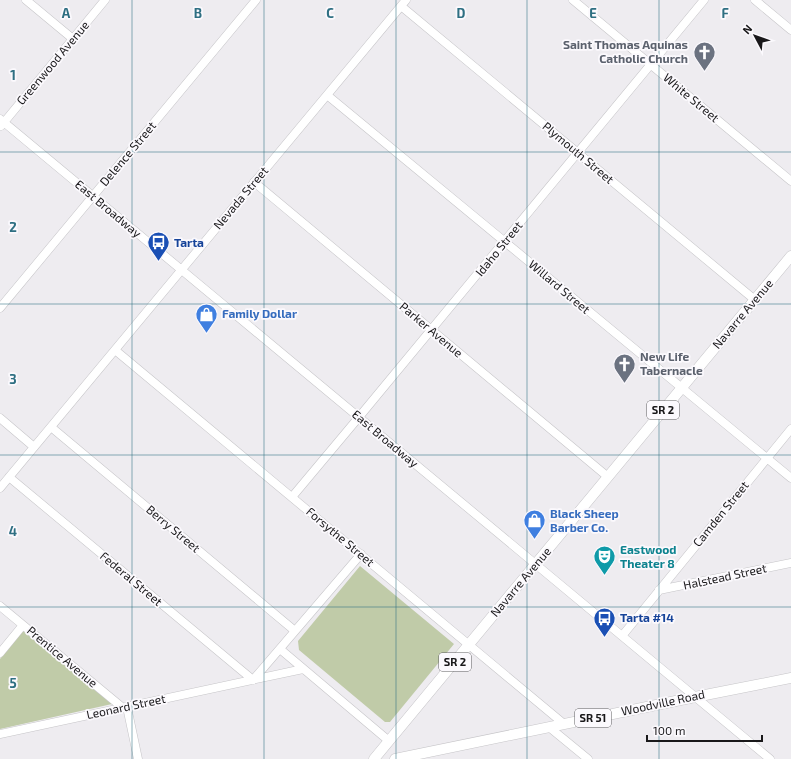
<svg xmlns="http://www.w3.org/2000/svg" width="791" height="759" viewBox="0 0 791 759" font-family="'Exo 2',sans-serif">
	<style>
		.green { fill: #c0cba8 }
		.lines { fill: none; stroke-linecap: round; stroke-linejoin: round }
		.minor-casing { stroke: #c6c5c8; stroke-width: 9 }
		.major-casing { stroke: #c6c5c8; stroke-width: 11 }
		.minor { stroke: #fff; stroke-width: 8 }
		.major { stroke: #fff; stroke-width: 10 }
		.grid { fill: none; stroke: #2e6f82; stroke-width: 1; stroke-opacity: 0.55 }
		.labels { text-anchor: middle; stroke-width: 3.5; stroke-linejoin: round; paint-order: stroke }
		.shield { fill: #fbf9fd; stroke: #5d5c5e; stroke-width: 1 }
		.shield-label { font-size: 11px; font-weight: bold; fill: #19181a }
		.worship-label { font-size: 12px; font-weight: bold; fill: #5b616d; stroke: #fbf9fd; text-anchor: end }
		.street-label { font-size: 12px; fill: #19181a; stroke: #fbf9fd }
		.transit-label { font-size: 12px; font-weight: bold; fill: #164399; stroke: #fbf9fd; text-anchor: start }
		.shop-label { font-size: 12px; font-weight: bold; fill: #366cbe; stroke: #fbf9fd; text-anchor: start }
		.culture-label { font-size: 12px; font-weight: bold; fill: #0d838f; stroke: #fbf9fd; text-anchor: start }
		.grid-label { font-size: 13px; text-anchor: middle; font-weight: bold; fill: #2e6f82; stroke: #fbf9fd; stroke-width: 3.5; stroke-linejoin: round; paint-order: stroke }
	</style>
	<rect width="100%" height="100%" fill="#eeecf0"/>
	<path class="green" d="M360 566 454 644 390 722H385L299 650 298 641Z
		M23 631 112 704 0 729V659Z"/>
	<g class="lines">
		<defs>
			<path id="minor" d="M26 0 73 39
				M573 0 791 181
				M755 0 791 30
				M401 6 755 300
				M327 95 791 478
				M0 119 770 759
				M1 126 105 0
				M254 182 608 477
				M0 308 256 0
				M115 350 564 724
				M0 418 34 447
				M51 427 295 631
				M9 477 253 680
				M0 488 406 0
				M292 497 359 417 704 0
				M659 590 791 563
				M0 606 123 708
				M622 636 791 429
				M280 649 389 741
				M0 653 23 625
				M253 680 361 554
				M127 707 138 759
				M549 727 588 759
				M0 734 303 669"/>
			<path id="major" d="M374 759 791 256
				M395 759 695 697 791 678"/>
		</defs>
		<use href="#minor" class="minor-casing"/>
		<use href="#major" class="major-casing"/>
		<use href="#minor" class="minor"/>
		<use href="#major" class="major"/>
	</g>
	<path class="grid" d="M132 0V759M264 0V759M396 0V759M527 0V759M659 0V759M0 152H791M0 304H791M0 455H791M0 607H791"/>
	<defs>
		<symbol id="church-pin" viewBox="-11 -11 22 30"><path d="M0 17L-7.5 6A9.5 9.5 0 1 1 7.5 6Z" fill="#6b7280" stroke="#fbf9fd"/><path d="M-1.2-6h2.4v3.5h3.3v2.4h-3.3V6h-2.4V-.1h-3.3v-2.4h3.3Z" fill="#fff"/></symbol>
		<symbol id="bus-pin" viewBox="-11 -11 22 30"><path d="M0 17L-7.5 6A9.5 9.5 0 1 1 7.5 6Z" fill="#1a4fb4" stroke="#fbf9fd"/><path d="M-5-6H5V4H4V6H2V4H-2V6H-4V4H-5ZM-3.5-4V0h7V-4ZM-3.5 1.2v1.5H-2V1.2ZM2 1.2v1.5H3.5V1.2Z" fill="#fff"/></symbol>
		<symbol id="shop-pin" viewBox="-11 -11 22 30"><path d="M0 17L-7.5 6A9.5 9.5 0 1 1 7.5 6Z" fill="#3f7fe0" stroke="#fbf9fd"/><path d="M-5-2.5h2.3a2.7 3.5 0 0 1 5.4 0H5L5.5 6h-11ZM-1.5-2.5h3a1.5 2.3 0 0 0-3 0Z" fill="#fff"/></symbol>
		<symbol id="theatre-pin" viewBox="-11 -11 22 30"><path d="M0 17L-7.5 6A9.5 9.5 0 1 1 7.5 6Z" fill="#0f9aa8" stroke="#fbf9fd"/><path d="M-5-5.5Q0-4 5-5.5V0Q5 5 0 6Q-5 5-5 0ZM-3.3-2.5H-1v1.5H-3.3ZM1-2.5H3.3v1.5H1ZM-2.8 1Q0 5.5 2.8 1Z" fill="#fff"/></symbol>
	</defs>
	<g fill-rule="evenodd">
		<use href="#church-pin" x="692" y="40" width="25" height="34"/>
		<use href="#bus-pin" x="146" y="230" width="25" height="34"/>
		<use href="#shop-pin" x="194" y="302" width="25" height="34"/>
		<use href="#church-pin" x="612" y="352" width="25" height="34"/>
		<use href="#shop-pin" x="522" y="508" width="25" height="34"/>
		<use href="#theatre-pin" x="592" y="544" width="25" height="34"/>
		<use href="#bus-pin" x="592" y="606" width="25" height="34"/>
	</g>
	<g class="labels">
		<g class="shield">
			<rect x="647" y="401" width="32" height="18" rx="3"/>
			<rect x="439" y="653" width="32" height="18" rx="3"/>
			<rect x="575" y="709" width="36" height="18" rx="3"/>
		</g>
		<g class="shield-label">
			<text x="663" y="414">SR 2</text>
			<text x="455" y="666">SR 2</text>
			<text x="593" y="722">SR 51</text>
		</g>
		<g class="worship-label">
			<text x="688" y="49">Saint Thomas Aquinas<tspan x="688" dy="14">Catholic Church</tspan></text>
			<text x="640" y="361" text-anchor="start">New Life<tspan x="640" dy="14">Tabernacle</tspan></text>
		</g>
		<g class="street-label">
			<text transform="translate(53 63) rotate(-50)" y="4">Greenwood Avenue</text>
			<text transform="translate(691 98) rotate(40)" y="4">White Street</text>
			<text transform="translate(578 153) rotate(40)" y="4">Plymouth Street</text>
			<text transform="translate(128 154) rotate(-50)" y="4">Delence Street</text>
			<text transform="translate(241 198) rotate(-50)" y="4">Nevada Street</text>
			<text transform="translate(108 209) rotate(40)" y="4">East Broadway</text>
			<text transform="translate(499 249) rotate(-51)" y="4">Idaho Street</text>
			<text transform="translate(559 287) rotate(40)" y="4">Willard Street</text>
			<text transform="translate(743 314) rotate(-50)" y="4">Navarre Avenue</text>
			<text transform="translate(431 330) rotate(40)" y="4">Parker Avenue</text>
			<text transform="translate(385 439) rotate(40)" y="4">East Broadway</text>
			<text transform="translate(721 514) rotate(-51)" y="4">Camden Street</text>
			<text transform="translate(173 529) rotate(40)" y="4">Berry Street</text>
			<text transform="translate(340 537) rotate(40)" y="4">Forsythe Street</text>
			<text transform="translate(725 577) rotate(-12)" y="4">Halstead Street</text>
			<text transform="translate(131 579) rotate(40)" y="4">Federal Street</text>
			<text transform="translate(521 582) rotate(-50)" y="4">Navarre Avenue</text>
			<text transform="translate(62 657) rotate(40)" y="4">Prentice Avenue</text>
			<text transform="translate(663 703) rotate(-12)" y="4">Woodville Road</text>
			<text transform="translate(126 707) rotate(-12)" y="4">Leonard Street</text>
		</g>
		<g class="transit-label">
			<text x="174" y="247">Tarta</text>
			<text x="620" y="622">Tarta #14</text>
		</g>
		<g class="shop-label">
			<text x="222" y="318">Family Dollar</text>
			<text x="550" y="518">Black Sheep<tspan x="550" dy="14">Barber Co.</tspan></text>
		</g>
		<g class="culture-label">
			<text x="620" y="554">Eastwood<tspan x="620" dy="14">Theater 8</tspan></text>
		</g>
	</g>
	<g class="grid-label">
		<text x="66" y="18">A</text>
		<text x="198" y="18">B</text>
		<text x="330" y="18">C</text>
		<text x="461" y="18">D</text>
		<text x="593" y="18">E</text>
		<text x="725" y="18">F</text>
		<text x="13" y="80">1</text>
		<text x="13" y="232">2</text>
		<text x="13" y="384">3</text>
		<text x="13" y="536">4</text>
		<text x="13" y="688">5</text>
	</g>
	<g transform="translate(755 36) rotate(311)" stroke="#fbf9fd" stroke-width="3" paint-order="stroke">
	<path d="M0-3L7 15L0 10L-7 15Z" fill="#19181a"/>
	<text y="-6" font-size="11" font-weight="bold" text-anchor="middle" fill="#19181a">N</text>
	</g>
	<path d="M647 735v6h115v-6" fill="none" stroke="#19181a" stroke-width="2"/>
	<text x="653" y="735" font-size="12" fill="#19181a" stroke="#fbf9fd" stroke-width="3" paint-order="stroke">100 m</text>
</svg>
